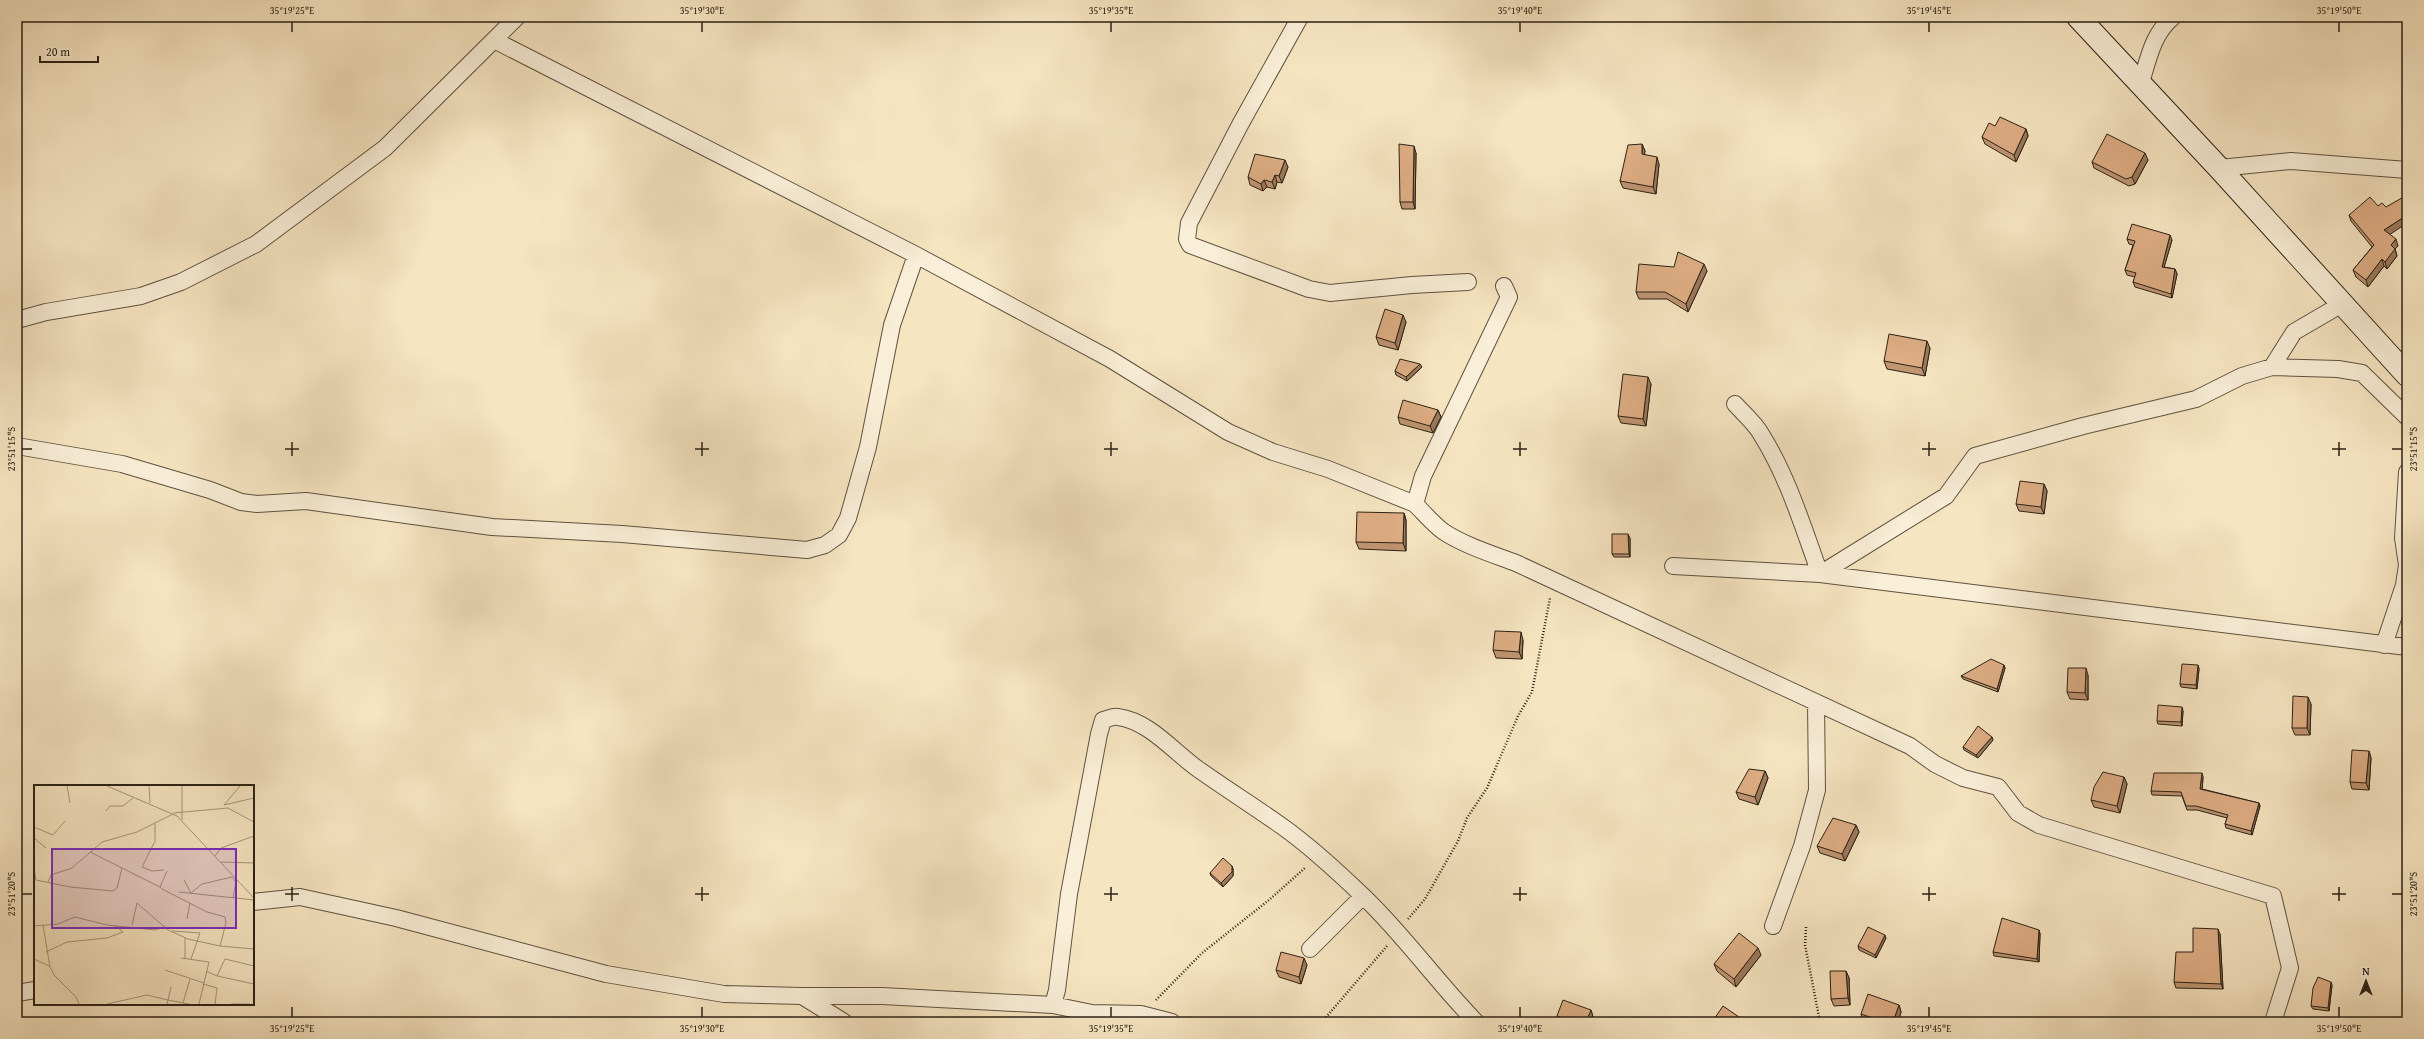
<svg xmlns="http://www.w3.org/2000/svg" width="2424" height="1039" viewBox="0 0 2424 1039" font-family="'Gentium Book Plus',serif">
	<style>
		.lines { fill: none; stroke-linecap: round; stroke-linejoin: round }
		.street-casing { stroke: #5e5240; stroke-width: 18 }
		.secondary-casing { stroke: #2b2115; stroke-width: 24 }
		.path { stroke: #2b2115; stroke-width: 2.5; stroke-dasharray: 1 2; stroke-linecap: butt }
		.street { stroke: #f9eed7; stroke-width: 16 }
		.secondary { stroke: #f9eed7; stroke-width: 22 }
		.wall { fill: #bf9572; stroke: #2b2115 }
		.shaded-wall { fill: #9b795c; stroke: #2b2115 }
		.building { fill: #dead84; stroke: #2b2115 }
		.ticks { fill: none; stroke: #2b2115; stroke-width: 1.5 }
		.inset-road { fill: none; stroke: #a5977c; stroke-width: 1 }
		.view { fill: #7b2cbf; fill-opacity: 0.15; stroke: #7b2cbf; stroke-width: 2 }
		.inset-edge { fill: none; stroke: #2b2115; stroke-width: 2 }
		.neatline { fill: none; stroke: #2b2115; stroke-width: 1.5 }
		.ticks-label { font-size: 10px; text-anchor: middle; fill: #2b2115 }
	</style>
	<rect width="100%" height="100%" fill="#f6e5c1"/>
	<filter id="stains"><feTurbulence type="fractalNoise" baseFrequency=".005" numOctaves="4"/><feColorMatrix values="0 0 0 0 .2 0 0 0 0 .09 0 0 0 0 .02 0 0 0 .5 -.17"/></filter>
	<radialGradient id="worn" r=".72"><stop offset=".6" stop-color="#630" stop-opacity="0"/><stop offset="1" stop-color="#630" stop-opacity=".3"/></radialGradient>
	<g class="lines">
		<defs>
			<path id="street" d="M1300 17 1241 123 1189 223 1187 239 1190 245 1309 289 1330 293 1412 285 1468 282
				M494 40 916 255 1110 359 1228 432 1273 452 1328 469 1415 504
				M2140 86C2148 61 2152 34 2173 17
				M2219 168 2291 161 2407 170
				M1504 286 1509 297 1423 476 1415 504C1424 513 1434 525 1444 532 1466 546 1492 554 1516 563L1910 746 1935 764 1963 778 1998 787 2018 813 2039 825 2273 896 2290 968 2273 1022
				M17 320 46 312 141 296 181 282 256 244 385 148 517 17
				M2272 367 2294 332 2342 304
				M1735 404C1744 414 1755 423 1761 434 1788 477 1803 527 1820 574L1946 496 1975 456 2083 426 2196 399 2242 376 2272 367 2338 369 2362 373 2407 417
				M17 446 122 464 210 490 241 502 257 504 306 501 492 527 622 534 807 550 825 545 839 535 848 518 868 447 892 325 916 255
				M1673 566 1820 574 2407 647
				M2384 645 2404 585 2407 565 2403 538 2407 472
				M253 902 300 897 396 918 606 974 724 994 802 996H882L1053 1005 1092 1013 1141 1014 1172 1022
				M1773 926 1802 846 1817 790 1816 702
				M1310 949 1363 896
				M17 993 35 990
				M802 996 844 1022
				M1053 1005 1057 990 1069 894 1099 734 1103 720C1108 719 1113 716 1118 717 1149 721 1174 752 1198 769 1226 789 1255 807 1283 827 1311 847 1338 872 1363 896 1404 935 1436 981 1476 1022"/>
			<path id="secondary" d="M2078 17 2219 168 2407 375"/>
		</defs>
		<use href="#street" class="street-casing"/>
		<use href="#secondary" class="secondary-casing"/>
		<path class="path" d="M1408 919 1425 899 1458 841 1467 818 1487 788 1518 716 1532 692 1550 598
			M1806 927 1805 945 1820 1022
			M1156 1000 1202 953 1269 900 1306 867
			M1322 1022 1387 946"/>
		<use href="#street" class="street"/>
		<use href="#secondary" class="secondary"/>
	</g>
	<path class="wall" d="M1995 126 2026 129 2028 136 2016 162 1985 144 1982 137Z
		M1642 144 1645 151 1644 154 1659 164 1656 194 1623 188 1620 181Z
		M1416 153 1415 209H1402L1400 202Z
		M2148 160 2135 184 2129 186 2094 168 2092 162Z
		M1288 167 1282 183 1277 182 1275 189 1267 187 1263 191 1250 185 1248 177Z
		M2378 206 2389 235 2398 246 2395 249 2397 256 2387 269 2384 266 2368 287 2356 277 2353 270 2372 247 2351 221 2349 215Z
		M2127 239 2172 240 2164 267 2175 269 2177 274 2172 298 2135 287 2133 282 2135 277 2127 275 2125 270 2133 245 2129 244Z
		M1707 271 1688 312 1667 299H1639L1636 292Z
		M1406 322 1398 350 1379 345 1376 337Z
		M1930 348 1925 376 1887 369 1884 361Z
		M1422 367 1407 381 1396 375 1395 371Z
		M1651 384 1646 426 1621 423 1618 416Z
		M1438 410 1441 417 1433 433 1400 424 1398 417Z
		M2044 484 2047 491 2044 514 2019 511 2016 504Z
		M1404 513 1406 520V551L1359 549 1356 542Z
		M1630 538V557H1614L1612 554Z
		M1523 640 1522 659 1496 658 1493 650Z
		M2004 665 2005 668 1998 692 1963 679 1961 676Z
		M2198 665 2199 669 2197 689 2181 687 2180 684Z
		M2088 675V700L2070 699 2067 692Z
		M2311 704 2310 735H2295L2292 728Z
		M2183 711 2182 726 2158 724 2157 721Z
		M1992 737 1993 740 1978 758 1964 750 1963 747Z
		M2369 751 2371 758 2369 790 2352 789 2350 782Z
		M1765 771 1768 778 1758 805 1739 799 1736 792Z
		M2124 777 2127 784 2120 813 2094 807 2091 800Z
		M2203 777 2202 789 2259 803 2260 806 2252 835 2226 828 2225 824 2227 818 2197 810H2187L2182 796 2152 795 2151 791Z
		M1856 825 1859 832 1845 861 1820 853 1817 846Z
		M1232 866 1233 869V876L1223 887 1211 876 1210 873Z
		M2039 930 2040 934 2039 962 1994 956 1993 952Z
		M2220 934 2223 989 2176 988 2174 982 2193 952Z
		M1886 938 1876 958 1859 950 1858 946Z
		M1761 955 1736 987 1717 971 1714 964Z
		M1307 965 1301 984 1279 977 1276 970Z
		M1846 971 1849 978 1850 1005 1834 1006 1831 999Z
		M2332 985 2329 1011 2313 1009 2311 1006Z
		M1899 1005 1901 1012 1898 1022H1865L1863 1021 1861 1014Z
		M1591 1010 1593 1017 1591 1022H1559L1557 1016Z"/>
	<path class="shaded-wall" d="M2026 129 2028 136 2016 162 2014 155Z
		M1642 144 1645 151 1644 161 1642 154Z
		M1414 146 1416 153 1415 209 1413 202Z
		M2145 153 2148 160 2135 184 2132 177Z
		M1657 157 1659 164 1656 194 1653 187Z
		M1285 160 1288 167 1282 183 1279 176Z
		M1275 175 1277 182 1275 189 1272 182Z
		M1264 180 1267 187 1263 191 1261 184Z
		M2407 215V223L2386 237 2384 230Z
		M2170 235 2172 240 2163 271 2162 267Z
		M2396 239 2398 246 2395 249 2397 256 2387 269 2385 262 2391 245Z
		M2382 259 2384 266 2368 287 2366 280Z
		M1704 264 1707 271 1688 312 1686 304Z
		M2175 269 2177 274 2172 298 2171 294Z
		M1403 315 1406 322 1398 350 1395 343Z
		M1927 341 1930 348 1925 376 1922 368Z
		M1420 364 1422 367 1407 381 1406 377Z
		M1648 377 1651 384 1646 426 1643 419Z
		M1438 410 1441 417 1433 433 1430 426Z
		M2044 484 2047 491 2044 514 2041 507Z
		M1404 513 1406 520V551L1403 543Z
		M1628 534 1630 538V557L1629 554Z
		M1521 632 1523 640 1522 659 1519 652Z
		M2004 665 2005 668 1998 692 1997 689Z
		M2198 665 2199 669 2197 689 2196 685Z
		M2086 668 2088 675V700L2085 693Z
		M2308 697 2311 704 2310 735 2307 728Z
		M2182 707 2183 711 2182 726 2181 722Z
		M1992 737 1993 740 1978 758 1976 755Z
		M2369 751 2371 758 2369 790 2366 783Z
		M1765 771 1768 778 1758 805 1755 797Z
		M2202 773 2203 777 2202 792 2200 789Z
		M2124 777 2127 784 2120 813 2117 806Z
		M2259 803 2260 806 2252 835 2251 831Z
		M1856 825 1859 832 1845 861 1842 854Z
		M1232 866 1233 869V876L1223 887 1221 883Z
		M2218 929 2220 934 2223 989 2221 984Z
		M2039 930 2040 934 2039 962 2037 959Z
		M1885 935 1886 938 1876 958 1875 955Z
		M1758 948 1761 955 1736 987 1734 979Z
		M1304 958 1307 965 1301 984 1299 977Z
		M1846 971 1849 978 1850 1005 1848 998Z
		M2331 982 2332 985 2329 1011 2328 1008Z
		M1899 1005 1901 1012 1898 1022H1893Z
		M1591 1010 1593 1017 1591 1022H1586Z"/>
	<path class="building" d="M2000 117 2026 129 2014 155 1982 137 1989 123 1995 126Z
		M2107 134 2145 153 2132 177 2126 179 2092 162Z
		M1399 144 1414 146 1413 202H1400Z
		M1642 144V154L1657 157 1653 187 1620 181 1628 145Z
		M1255 154 1285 160 1279 176 1275 175 1272 182 1264 180 1261 184 1248 177Z
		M2407 195V215L2384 230 2396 239 2391 245 2395 249 2385 262 2382 259 2366 280 2353 270 2374 245 2349 215 2370 197 2378 206 2382 203 2386 207Z
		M2132 224 2170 235 2162 267 2175 269 2171 294 2133 282 2136 273 2125 270 2135 241 2127 239Z
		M1678 252 1704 264 1686 304 1665 292H1636L1639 264 1674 267Z
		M1385 309 1403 315 1395 343 1376 337Z
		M1889 334 1927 341 1922 368 1884 361Z
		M1400 359 1420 364 1406 377 1395 371Z
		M1623 374 1648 377 1643 419 1618 416Z
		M1403 400 1438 410 1430 426 1398 417Z
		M2020 481 2044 484 2041 507 2016 504Z
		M1357 512 1404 513 1403 543 1356 542Z
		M1612 534H1628L1629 554H1612Z
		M1495 631 1521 632 1519 652 1493 650Z
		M1991 659 2004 665 1997 689 1961 676Z
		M2182 664 2198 665 2196 685 2180 684Z
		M2068 668H2086L2085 693 2067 692Z
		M2293 696 2308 697 2307 728H2292Z
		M2158 705 2182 707 2181 722 2157 721Z
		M1978 726 1992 737 1976 755 1963 747Z
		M2352 750 2369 751 2366 783 2350 782Z
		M1749 769 1765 771 1755 797 1736 792Z
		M2103 772 2124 777 2117 806 2091 800 2094 787Z
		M2154 773H2202L2200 789 2259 803 2251 831 2225 824 2228 815 2196 806H2186L2181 792 2151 791Z
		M1833 818 1856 825 1842 854 1817 846Z
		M1223 858 1232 866V872L1221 883 1210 873Z
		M2002 918 2039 930 2037 959 1993 952Z
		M1868 927 1885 935 1875 955 1858 946Z
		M2193 928 2218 929 2221 984 2174 982 2176 952H2193Z
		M1739 933 1758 948 1734 979 1714 964Z
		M1281 952 1304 958 1299 977 1276 970Z
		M1830 971H1846L1848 998 1831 999Z
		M2318 977 2331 982 2328 1008 2311 1006 2313 988Z
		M1868 994 1899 1005 1893 1022H1884L1861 1014Z
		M1563 1000 1591 1010 1586 1022H1574L1557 1016Z
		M1723 1006 1742 1019 1740 1022H1712Z"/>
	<path class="ticks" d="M292 22V32M702 22V32M1111 22V32M1520 22V32M1929 22V32M2339 22V32M292 442V456M702 442V456M1111 442V456M1520 442V456M1929 442V456M2339 442V456M22 449H32M285 449H299M695 449H709M1104 449H1118M1513 449H1527M1922 449H1936M2332 449H2346M2392 449H2402M292 887V901M702 887V901M1111 887V901M1520 887V901M1929 887V901M2339 887V901M22 894H32M285 894H299M695 894H709M1104 894H1118M1513 894H1527M1922 894H1936M2332 894H2346M2392 894H2402M292 1007V1017M702 1007V1017M1111 1007V1017M1520 1007V1017M1929 1007V1017M2339 1007V1017"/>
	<g transform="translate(34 785)">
		<rect width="220" height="220" fill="#f6e5c1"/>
		<path class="inset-road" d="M33 1 36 18M73 1 143 31 220 113M115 1 116 18M148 1V35M190 20 220 13M190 20 206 1M72 26 76 21H89L99 13M139 28 194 23 220 37M121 39V56L108 82 118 86 130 85M0 42 19 50 31 36M0 53 12 63M56 67 126 102M181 71 187 63 220 51M187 77 220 78M0 83 2 95 36 102 79 106 83 103 88 83M133 86 126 102 128 104 173 127 191 132 192 138 186 161M150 95 157 108 168 99 198 92 202 97 199 113M14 97 17 90 38 83 68 57 103 47 139 29M145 107 220 115M153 134 156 118M9 140 16 182 21 191 42 212 45 219M98 140 103 118 134 145 154 154 186 161 220 164M0 141 24 139 41 132 73 140 121 145 130 142M138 146 166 148 157 174M12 167 33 157 73 153 89 147 80 140M147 173 175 177 165 219M151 173V153M0 174 15 181M131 185 170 198M172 186 183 191 191 174 220 181M183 191 220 199M169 199 183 203 181 219M137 202 134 215 155 219M149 218 156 194M73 219 113 210 134 215 133 219M197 219H216"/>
		<path class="view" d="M18 64H202V143H18Z"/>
		<rect width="220" height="220" class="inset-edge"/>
	</g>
	<rect width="2424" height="1039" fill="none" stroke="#f6e5c1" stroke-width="44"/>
	<g transform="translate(2366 981)" stroke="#f9eed7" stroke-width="3" paint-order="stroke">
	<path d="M0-3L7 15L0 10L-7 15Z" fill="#2b2115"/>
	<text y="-6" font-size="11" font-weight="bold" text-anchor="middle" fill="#2b2115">N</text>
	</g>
	<path d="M40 56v6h58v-6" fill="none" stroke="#2b2115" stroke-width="2"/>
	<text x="46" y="56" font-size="12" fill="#2b2115" stroke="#f9eed7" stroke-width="3" paint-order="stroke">20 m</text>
	<rect x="22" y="22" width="2380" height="995" class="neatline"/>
	<g class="ticks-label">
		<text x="292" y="14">35°19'25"E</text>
		<text x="702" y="14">35°19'30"E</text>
		<text x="1111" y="14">35°19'35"E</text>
		<text x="1520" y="14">35°19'40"E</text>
		<text x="1929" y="14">35°19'45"E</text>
		<text x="2339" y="14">35°19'50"E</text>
		<text transform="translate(11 449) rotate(-90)" y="4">23°51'15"S</text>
		<text transform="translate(2413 449) rotate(-90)" y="4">23°51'15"S</text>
		<text transform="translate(11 894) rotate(-90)" y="4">23°51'20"S</text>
		<text transform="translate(2413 894) rotate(-90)" y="4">23°51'20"S</text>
		<text x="292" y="1032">35°19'25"E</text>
		<text x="702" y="1032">35°19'30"E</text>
		<text x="1111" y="1032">35°19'35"E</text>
		<text x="1520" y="1032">35°19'40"E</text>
		<text x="1929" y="1032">35°19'45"E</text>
		<text x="2339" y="1032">35°19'50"E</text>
	</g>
	<rect width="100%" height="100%" filter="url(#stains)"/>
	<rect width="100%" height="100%" fill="url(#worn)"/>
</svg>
